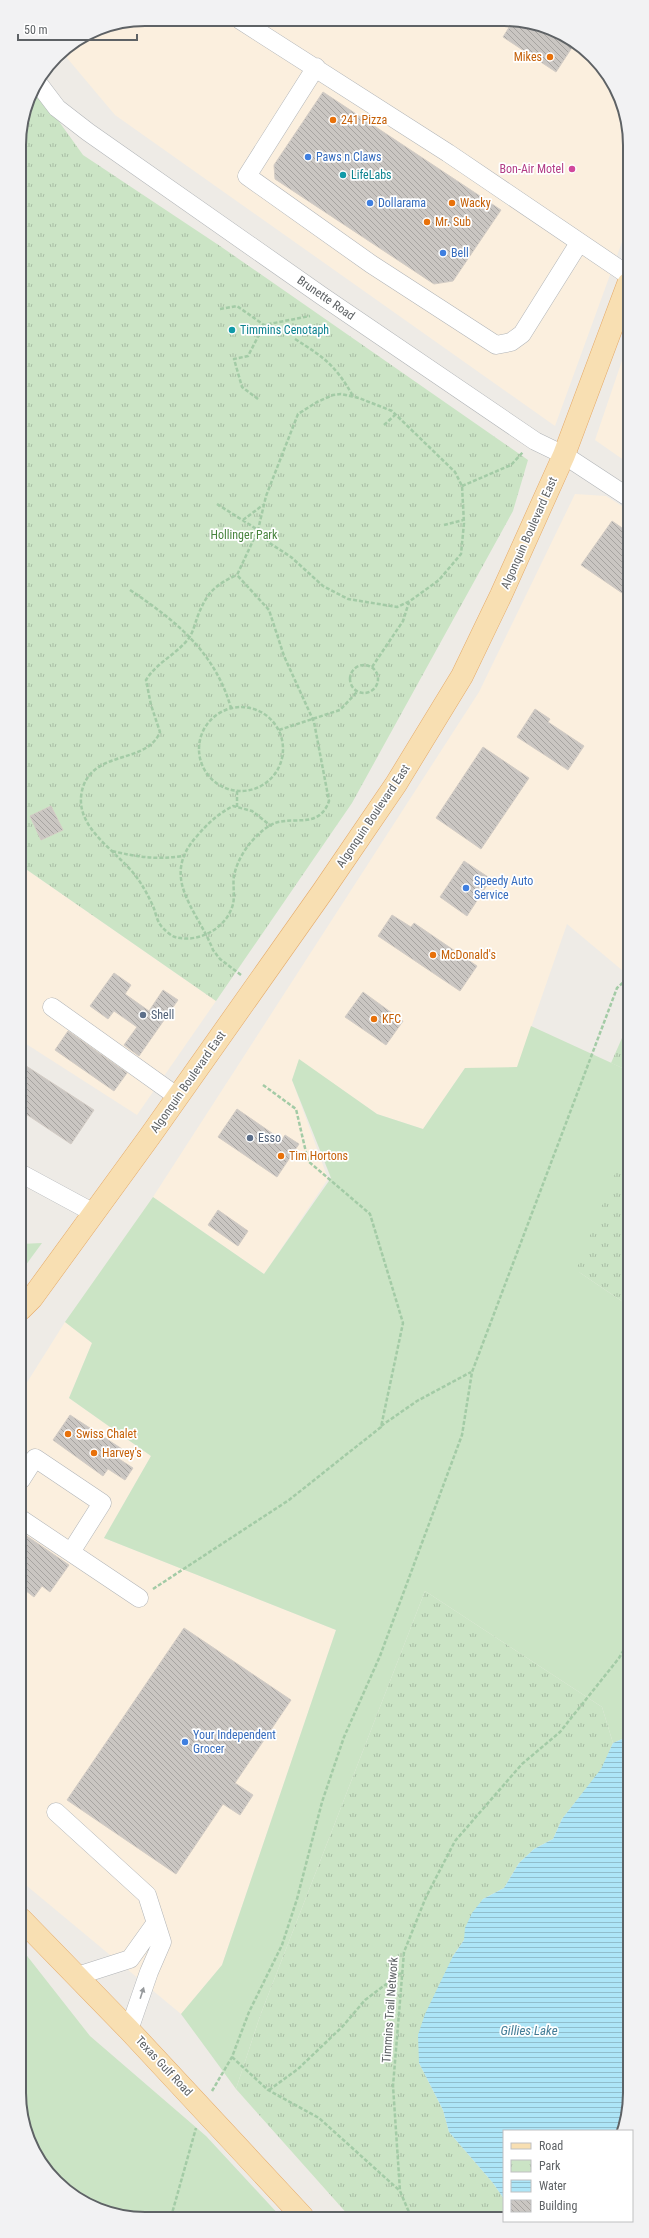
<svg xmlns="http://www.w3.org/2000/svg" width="649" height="2238" viewBox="0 0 649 2238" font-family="'Roboto Condensed',sans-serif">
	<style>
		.commercial { fill: #fbefde }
		.grass { fill: #cbe4c5 }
		.park { fill: url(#park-tufts) }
		.water { fill: url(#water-rules) }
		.building { fill: url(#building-back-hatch); stroke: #d3ccc5 }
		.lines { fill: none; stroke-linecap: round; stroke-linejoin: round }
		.minor-casing { stroke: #b1b4b7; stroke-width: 19 }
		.major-casing { stroke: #e5aa68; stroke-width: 23 }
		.path { stroke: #a3cba6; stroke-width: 2.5; stroke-dasharray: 4 2; stroke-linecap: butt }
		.minor { stroke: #fff; stroke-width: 18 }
		.major { stroke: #f8dfb2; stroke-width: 22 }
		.oneway { fill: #96999b }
		.food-dot { fill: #e8710a; stroke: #fff; stroke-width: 1.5 }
		.shop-dot { fill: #3f7fe0; stroke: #fff; stroke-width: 1.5 }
		.hotel-dot { fill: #d1479c; stroke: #fff; stroke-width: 1.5 }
		.culture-dot { fill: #0f9aa8; stroke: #fff; stroke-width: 1.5 }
		.service-dot { fill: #5c6f8a; stroke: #fff; stroke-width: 1.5 }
		.labels { text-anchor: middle; stroke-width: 3.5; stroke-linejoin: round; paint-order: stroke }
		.food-label { font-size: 12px; fill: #c56008; stroke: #fff; text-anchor: start }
		.shop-label { font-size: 12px; fill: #366cbe; stroke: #fff; text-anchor: start }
		.hotel-label { font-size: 12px; fill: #b23c85; stroke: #fff; text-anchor: end }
		.culture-label { font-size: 12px; fill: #0d838f; stroke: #fff; text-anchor: start }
		.street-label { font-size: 12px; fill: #5e6265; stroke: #fff }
		.park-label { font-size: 12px; fill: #48843e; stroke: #fff }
		.service-label { font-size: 12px; fill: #4e5e75; stroke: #fff; text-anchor: start }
		.water-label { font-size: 13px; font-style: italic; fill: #447d97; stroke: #fff }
		.rim { fill: none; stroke: #5e6265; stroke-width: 2 }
	</style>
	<defs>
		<pattern id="park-tufts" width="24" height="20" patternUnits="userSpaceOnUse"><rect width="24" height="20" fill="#cbe4c5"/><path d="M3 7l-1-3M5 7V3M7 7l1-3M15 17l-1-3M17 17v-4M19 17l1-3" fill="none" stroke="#a8bca4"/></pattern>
		<pattern id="water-rules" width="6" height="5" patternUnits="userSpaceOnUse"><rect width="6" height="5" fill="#ade5f7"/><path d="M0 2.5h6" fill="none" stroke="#90bdcc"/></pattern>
		<pattern id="building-back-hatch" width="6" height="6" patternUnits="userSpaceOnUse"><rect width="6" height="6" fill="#cac6c2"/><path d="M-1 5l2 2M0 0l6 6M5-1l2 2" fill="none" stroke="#a7a4a1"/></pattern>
	</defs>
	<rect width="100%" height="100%" fill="#eeebe6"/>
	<path class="commercial" d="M145 19 528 21 567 36 593 56 617 89 628 121V217L622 242 555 426 115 115 62 52 97 29Z
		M628 343V463L595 440Z
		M575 494 606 496 628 510 629 963 623 971 567 924 517 1068H465L423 1129 377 1114 299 1060 292 1080 328 1179 264 1274 153 1197 479 692Z
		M20 865 216 1001 137 1115 20 1040Z
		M65 1322 92 1343 69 1398 151 1456 104 1538 336 1630 222 1965 181 2014 21 1881V1392Z"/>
	<path class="grass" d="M531 1026 629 1071V1292L579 1272 629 1306V1736L613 1743 602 1707 425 1591 260 2016 236 2089 181 2014 222 1965 336 1630 104 1538 151 1456 69 1398 92 1343 65 1322 153 1197 264 1274 331 1178 292 1080 299 1059 377 1114 423 1129 465 1068 517 1067Z
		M42 1243 20 1273V1244Z
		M24 1952 90 2036 206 2136 281 2217H121L89 2206 56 2182 32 2149 21 2117V1954Z"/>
	<path class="park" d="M33 91 45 102 83 155 220 246 528 460 513 511 352 803 216 1001 20 865 19 137 29 97Z
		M629 1022V1071L611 1063Z
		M629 1139V1306L576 1270Z
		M425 1591 602 1707 613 1743 602 1769 562 1819 553 1839 534 1849 519 1863 504 1888 483 1899 464 1940 453 1956 419 2063 443 2110 449 2132 493 2183 504 2199V2217H350L236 2089 260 2016Z"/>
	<path class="water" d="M629 1736 630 2101 623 2131H504V2199L493 2183 449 2132 443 2110 419 2063 418 2035 425 2014 453 1956 464 1940 465 1928 472 1913 483 1899 504 1888 519 1863 534 1849 553 1839 562 1819 601 1769 613 1743Z"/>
	<path class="building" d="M513 21H528L567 36 575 43 556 72 503 37Z
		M323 92 501 210 453 281 434 284 275 179 274 165Z
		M612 521 628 532V597L581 565Z
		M535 709 550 719 548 722 584 746 568 770 517 737Z
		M483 747 529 778 481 849 436 818Z
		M51 806 63 830 41 840 30 816Z
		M464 861 491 879 467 916 440 897Z
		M392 915 411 927 414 923 477 966 460 991 378 936Z
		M114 973 131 985 125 994 149 1011 163 990 178 1000 139 1056 124 1045 137 1027 114 1011 108 1019 90 1006Z
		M363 992 403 1021 386 1045 345 1017Z
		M68 1031 127 1073 114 1091 55 1050Z
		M20 1062 94 1110 71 1144 20 1110Z
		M237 1109 282 1140 285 1135 299 1144 277 1177 218 1137Z
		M218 1210 248 1231 238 1246 208 1225Z
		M70 1415 122 1449 116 1457 133 1468 125 1480 108 1469 103 1476 53 1440Z
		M21 1532 69 1565 50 1592 42 1586 34 1597 21 1587Z
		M184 1628 291 1700 235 1783 253 1795 240 1815 223 1804 176 1874 67 1800Z"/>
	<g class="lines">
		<defs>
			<path id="minor" d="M240 20 448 153 628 275
				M316 67 247 176 371 264 496 345 511 342 522 334 579 243
				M38 83 57 108 88 132 322 296 535 441 564 455 628 497
				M52 1007 178 1097
				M20 1173 94 1213
				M21 1480 35 1458 102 1503 71 1552
				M21 1519 139 1598
				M56 1812 147 1895 162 1942 149 1972 129 2030
				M77 1976 130 1959 155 1924"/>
			<path id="major" d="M21 1309 32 1298 150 1136 323 891 396 784 462 676 501 595 564 455 628 284
				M21 1919 129 2030 303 2217"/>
		</defs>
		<use href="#minor" class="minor-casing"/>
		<use href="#major" class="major-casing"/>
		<path class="path" d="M220 309 237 306 264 325
			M295 339C325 358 335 365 353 396
			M258 399 242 387 234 359 248 356 264 325 310 316
			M384 425 395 415
			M462 486 511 465 523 452
			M217 504 258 530 271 544 291 557 323 586 348 599 397 607 410 601 439 580 461 554 464 523 462 486 455 472 392 411 359 398 341 394 333 395 317 402 298 414 266 496 258 530 237 575 269 610 284 656 314 722 329 801C319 829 296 816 275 823 270 825 264 829 260 833 248 843 237 860 234 876 232 888 237 899 230 912 221 931 196 943 175 937 171 936 166 931 163 928 157 923 156 913 153 906 144 887 137 875 121 860 101 840 73 819 83 787 95 750 147 764 160 732L151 705 146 680C157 662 176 655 189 638 193 632 195 624 197 618 206 594 214 585 237 575
			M243 520 263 505
			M444 525 463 520
			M130 590C176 621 215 652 231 708
			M350 679a14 14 0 1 1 28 0a14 14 0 1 1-28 0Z
			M372 667 403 621 409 602
			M199 749a42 42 0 1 1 84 0a42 42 0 1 1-84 0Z
			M279 730 340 710 357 692
			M237 791V807
			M112 851C138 857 156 860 183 856
			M241 975 220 959 213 950C197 909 159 878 197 836 208 823 218 814 233 806L252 811 271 826
			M381 1426 417 1401 471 1372
			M153 1589 289 1500 381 1427 403 1323 370 1214 308 1161 296 1109 263 1085
			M232 2057 268 2090 319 2118 400 2191
			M269 2090 298 2069 343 2026 365 2000 401 1973
			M212 2091 232 2057 249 2012 282 1945 297 1899 322 1802 344 1737 380 1656 462 1435 472 1372 617 988 629 977
			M171 2217 196 2128
			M411 2217 400 2191 393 2086 404 1952 426 1897 455 1841 522 1764 560 1732 619 1658 629 1641"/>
		<use href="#minor" class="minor"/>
		<use href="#major" class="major"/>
	</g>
	<defs><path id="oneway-solid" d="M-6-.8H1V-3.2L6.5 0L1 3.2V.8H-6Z"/></defs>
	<use class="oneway" href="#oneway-solid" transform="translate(142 1993) rotate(-72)"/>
	<g class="food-dot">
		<circle cx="550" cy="57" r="4"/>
		<circle cx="333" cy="120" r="4"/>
		<circle cx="452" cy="203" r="4"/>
		<circle cx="427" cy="222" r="4"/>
		<circle cx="433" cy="955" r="4"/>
		<circle cx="374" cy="1019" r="4"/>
		<circle cx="281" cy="1156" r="4"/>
		<circle cx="68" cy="1434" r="4"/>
		<circle cx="94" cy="1453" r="4"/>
	</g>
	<g class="shop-dot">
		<circle cx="308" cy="157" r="4"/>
		<circle cx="370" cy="203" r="4"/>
		<circle cx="443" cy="253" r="4"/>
		<circle cx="466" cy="888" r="4"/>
		<circle cx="185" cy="1742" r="4"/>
	</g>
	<circle class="hotel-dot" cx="572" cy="169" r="4"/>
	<g class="culture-dot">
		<circle cx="343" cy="175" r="4"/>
		<circle cx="232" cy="330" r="4"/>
	</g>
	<g class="service-dot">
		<circle cx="143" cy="1015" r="4"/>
		<circle cx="250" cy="1138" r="4"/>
	</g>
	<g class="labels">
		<g class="food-label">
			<text x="542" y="61" text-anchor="end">Mikes</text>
			<text x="341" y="124">241 Pizza</text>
			<text x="460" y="207">Wacky</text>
			<text x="435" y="226">Mr. Sub</text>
			<text x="441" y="959">McDonald's</text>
			<text x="382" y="1023">KFC</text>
			<text x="289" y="1160">Tim Hortons</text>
			<text x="76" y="1438">Swiss Chalet</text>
			<text x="102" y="1457">Harvey's</text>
		</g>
		<g class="shop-label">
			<text x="316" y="161">Paws n Claws</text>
			<text x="378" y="207">Dollarama</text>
			<text x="451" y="257">Bell</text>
			<text x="474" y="885">Speedy Auto<tspan x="474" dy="14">Service</tspan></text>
			<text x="193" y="1739">Your Independent<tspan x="193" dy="14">Grocer</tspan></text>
		</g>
		<g class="hotel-label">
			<text x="564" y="173">Bon-Air Motel</text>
		</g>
		<g class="culture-label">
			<text x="351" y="179">LifeLabs</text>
			<text x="240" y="334">Timmins Cenotaph</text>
		</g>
		<g class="street-label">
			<text transform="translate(326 298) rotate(35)" y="4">Brunette Road</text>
			<text transform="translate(529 533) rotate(-66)" y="4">Algonquin Boulevard East</text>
			<text transform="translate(373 816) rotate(-56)" y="4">Algonquin Boulevard East</text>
			<text transform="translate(188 1082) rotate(-55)" y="4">Algonquin Boulevard East</text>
			<text transform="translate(390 2010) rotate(-86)" y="4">Timmins Trail Network</text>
			<text transform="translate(164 2066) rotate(47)" y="4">Texas Gulf Road</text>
		</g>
		<g class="park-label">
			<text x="244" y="539">Hollinger Park</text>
		</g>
		<g class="service-label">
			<text x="151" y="1019">Shell</text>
			<text x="258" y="1142">Esso</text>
		</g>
		<g class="water-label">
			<text x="529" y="2035">Gillies Lake</text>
		</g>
	</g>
	<path d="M0 0H649V2238H0ZM145 26H504A119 119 0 0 1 623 145V2093A119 119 0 0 1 504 2212H145A119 119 0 0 1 26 2093V145A119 119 0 0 1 145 26Z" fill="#f2f2f3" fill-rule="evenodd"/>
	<path class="rim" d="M145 26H504A119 119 0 0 1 623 145V2093A119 119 0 0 1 504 2212H145A119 119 0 0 1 26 2093V145A119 119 0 0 1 145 26Z"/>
	<rect x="503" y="2130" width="130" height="92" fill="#ffffff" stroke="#bfc0c1"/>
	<rect x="511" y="2143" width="20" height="6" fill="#f8dfb2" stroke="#bfc0c1"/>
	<text x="539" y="2150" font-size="12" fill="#5e6265">Road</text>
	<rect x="511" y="2160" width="20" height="12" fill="url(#park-tufts)" stroke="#bfc0c1"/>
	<text x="539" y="2170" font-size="12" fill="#5e6265">Park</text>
	<rect x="511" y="2180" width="20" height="12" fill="url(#water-rules)" stroke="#bfc0c1"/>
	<text x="539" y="2190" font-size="12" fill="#5e6265">Water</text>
	<rect x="511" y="2200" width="20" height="12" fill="url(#building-back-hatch)" stroke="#bfc0c1"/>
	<text x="539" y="2210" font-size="12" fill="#5e6265">Building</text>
	<path d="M18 34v6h119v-6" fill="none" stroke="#5e6265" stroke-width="2"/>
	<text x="24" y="34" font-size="12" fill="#5e6265" stroke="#ffffff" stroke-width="3" paint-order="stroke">50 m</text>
</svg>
